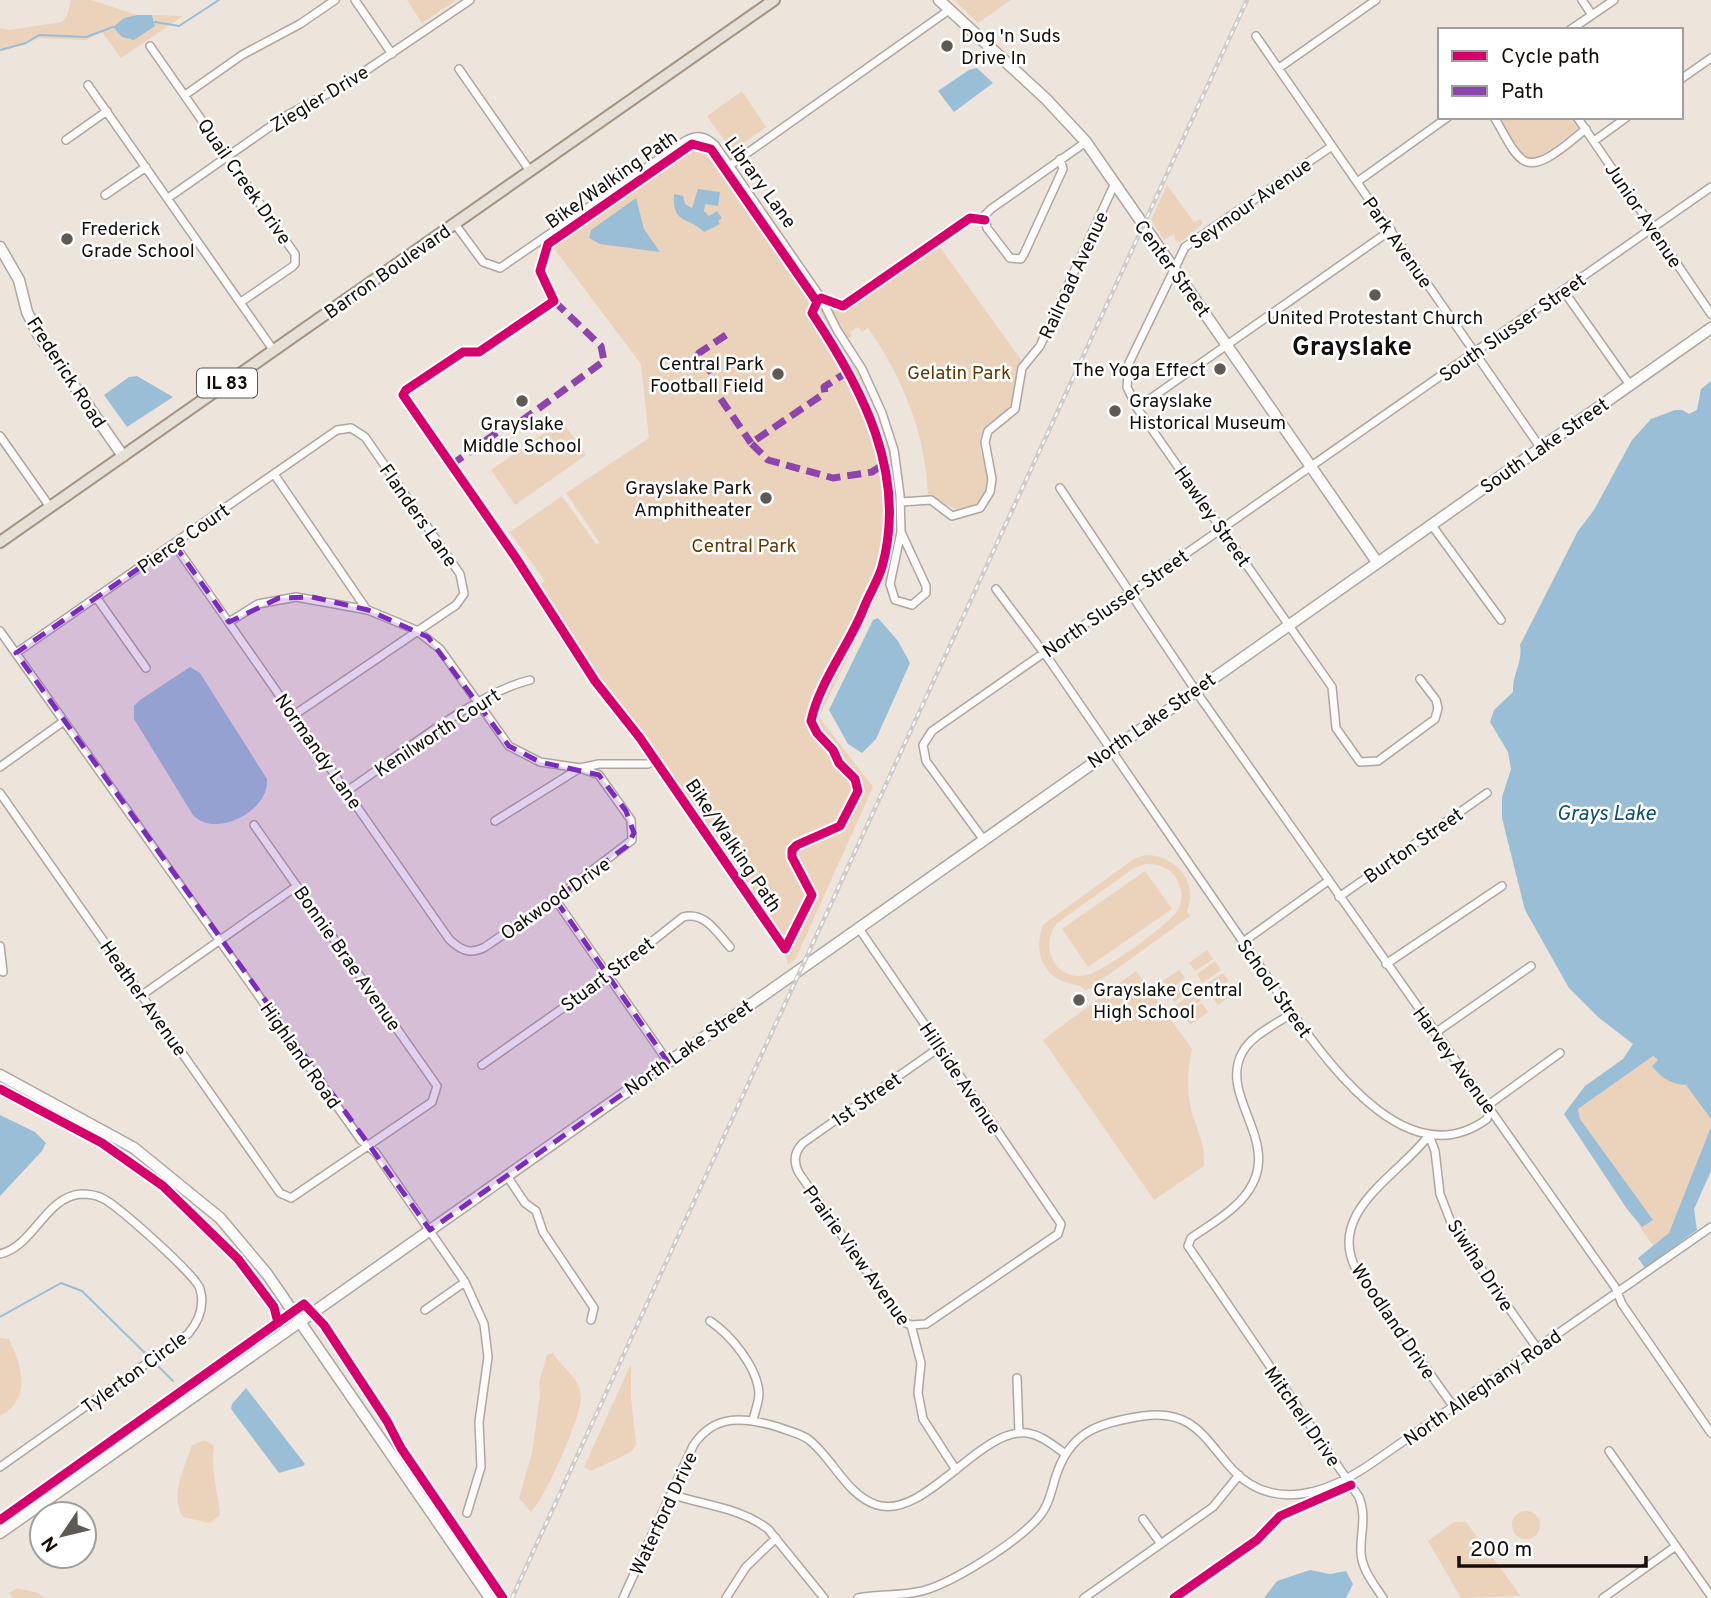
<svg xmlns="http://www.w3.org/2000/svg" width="1711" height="1598" viewBox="0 0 1711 1598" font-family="Overpass,sans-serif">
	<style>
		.green { fill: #ebd2bb; fill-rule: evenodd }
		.water { fill: #9abed6 }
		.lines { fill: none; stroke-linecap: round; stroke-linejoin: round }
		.stream { stroke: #9abed6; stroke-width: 2 }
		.street-casing { stroke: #aea6a0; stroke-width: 10 }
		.secondary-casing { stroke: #aea6a0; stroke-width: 13 }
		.primary-casing { stroke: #a49583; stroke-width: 14 }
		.street { stroke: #fcfbfa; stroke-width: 7 }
		.secondary { stroke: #fcfbfa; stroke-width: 10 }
		.primary { stroke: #e7e0d7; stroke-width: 10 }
		.rail-casing { stroke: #cecbc9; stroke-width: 4.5 }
		.rail { stroke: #fff; stroke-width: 2; stroke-dasharray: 5; stroke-linecap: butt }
		.quiet { stroke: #8e44ad; stroke-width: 7; stroke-dasharray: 14 7; stroke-linecap: butt }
		.cycleway-casing { stroke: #fff; stroke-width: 13 }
		.cycleway { stroke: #d6006c; stroke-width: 9 }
		.marked { fill: #7b2cbf; fill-opacity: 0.2; stroke: #7b2cbf; stroke-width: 5; stroke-dasharray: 14 9; stroke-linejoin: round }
		.poi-dot { fill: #605a54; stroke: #fff; stroke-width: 2.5 }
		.labels { text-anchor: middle; stroke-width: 5; stroke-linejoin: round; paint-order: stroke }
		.shield { fill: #fff; stroke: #5a5754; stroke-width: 2 }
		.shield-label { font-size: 18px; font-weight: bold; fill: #140f0a }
		.poi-label { font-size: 19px; fill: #140f0a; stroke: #fff; text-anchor: start }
		.street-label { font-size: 19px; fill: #140f0a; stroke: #fff }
		.park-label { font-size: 19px; fill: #633900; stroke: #fff }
		.water-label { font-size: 21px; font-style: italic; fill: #0a5074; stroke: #fff }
		.district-label { font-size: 26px; font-weight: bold; fill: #140f0a; stroke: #fff }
	</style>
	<rect width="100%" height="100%" fill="#ede4dc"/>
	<path class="green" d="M71 0H91L137 15 124 18 122 37 134 39 155 22 152 15 183 16 121 58 102 32 86 40 40 38 3 51 0 47V28L10 30 62 22 67 16Z
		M407 0H456L422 23Z
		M954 0H1011L978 23Z
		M742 91 766 127 732 151 707 116Z
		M1497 117H1573L1579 128 1539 158 1530 159 1522 154Z
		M699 142 711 149 822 309 833 334 860 376 891 456 896 489 895 535 887 576 819 717 873 787 795 960 788 964 786 957 531 590 545 581 510 532 562 496 596 544 600 543 566 493 649 438 641 364 550 243 684 149Z
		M1167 185 1194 222 1200 219 1203 223 1180 243 1178 240 1176 243 1174 234 1164 240 1151 220Z
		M937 243 1022 361 1017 369 1011 405C1002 418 986 419 981 435 972 462 1016 491 960 511L928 496C926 435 903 378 868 328L862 332 858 327 850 332 852 336 846 340 826 301 843 307Z
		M562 421 586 455 515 505 491 470Z
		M1145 855C1175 855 1199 881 1187 911L1190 916 1086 991C1079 982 1069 985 1060 980 1039 969 1034 944 1044 924L1134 859ZM1145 864C1160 863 1174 869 1179 884 1183 893 1182 902 1178 910 1170 924 1103 972 1087 975 1054 982 1039 946 1057 923L1134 868Z
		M1145 871 1172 909 1088 967 1062 929Z
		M1207 950 1213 959 1195 971 1189 963Z
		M1215 961 1221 970 1202 983 1197 974Z
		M1179 970 1185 978 1167 991 1161 982Z
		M1136 971 1192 1049C1187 1073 1186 1096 1194 1119 1201 1141 1204 1141 1204 1166L1154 1200 1043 1040Z
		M1223 973 1229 981 1210 994 1204 985Z
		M1187 981 1193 989 1174 1002 1169 994Z
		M1230 984 1236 992 1218 1005 1212 997Z
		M1195 992 1201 1001 1182 1013 1176 1005Z
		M1202 1003 1208 1012 1190 1025 1184 1016Z
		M1653 1056 1689 1087 1711 1119V1127L1675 1222 1669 1233 1654 1247 1638 1224 1640 1226 1580 1119 1578 1109Z
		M0 1338 9 1339C22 1366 32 1399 0 1416Z
		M553 1353C562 1368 581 1378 581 1398 581 1417 545 1499 531 1512L519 1498 532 1453 540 1395 539 1383 547 1355Z
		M631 1364V1398L636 1445 631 1452 591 1471 584 1467Z
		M205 1440 214 1446C210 1470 218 1491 220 1515L210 1523 183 1517C169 1496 185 1467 192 1445Z
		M1512 1525a14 14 0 1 1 28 0a14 14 0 1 1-28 0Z
		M1454 1522H1466L1521 1596 1461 1598 1428 1541Z
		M17 1588 38 1593 45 1598H13L9 1593Z"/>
	<path class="water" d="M137 15H152L155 26 134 40 122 37 113 27 124 18Z
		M977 68 993 83 954 112 938 91 969 70Z
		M698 189 720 192 718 206 705 204 704 211 709 216 717 211 722 218 718 221 720 224 704 232C688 216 672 225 674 194L683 196 685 204 692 208Z
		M636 198 644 229 660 252 600 244 589 238 591 230Z
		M137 376 173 397 127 427 104 395 129 377Z
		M1711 381V1119L1686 1085C1672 1084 1662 1079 1652 1066L1658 1060 1653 1056 1578 1109 1580 1119 1653 1220 1642 1227 1627 1209 1564 1114 1585 1086 1623 1059 1633 1044 1598 1017 1569 988 1525 910 1502 818V797L1511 769 1508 752 1490 722 1494 710 1513 692C1512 674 1523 663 1520 645L1578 531 1594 510 1632 440 1651 419 1675 410H1682L1689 414 1697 410 1701 389Z
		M878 618 898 641 910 663 876 739 862 753 848 744 829 710 873 620Z
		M190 667 200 673 267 779C270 811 215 839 193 815L134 719V706L140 700Z
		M0 1115 35 1132 46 1143 42 1151 0 1196Z
		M1711 1127V1171L1694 1209 1697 1230 1645 1268 1638 1258 1669 1233Z
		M246 1388 305 1464 303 1466 279 1473 231 1409 232 1404Z
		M1310 1570 1330 1574 1346 1571 1353 1584 1346 1598H1264L1277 1581Z"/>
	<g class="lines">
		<path class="stream" d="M155 22 179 26 219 0
			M0 50 26 43 39 35 86 37 113 27
			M0 1317 61 1283 82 1291 148 1356
			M156 1364 173 1381"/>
		<defs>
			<path id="street" d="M355 0 392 54
				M1582 0 1592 15
				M1570 30 1614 0
				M1256 36 1540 447
				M150 46 295 254V264L292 267 241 302
				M1279 68 1376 0
				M459 69 530 171
				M1681 79 1711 58
				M88 85 274 351
				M185 95 242 55 300 24 335 0
				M1494 117C1502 129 1511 152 1523 160 1540 172 1572 139 1586 129
				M1577 117 1711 314
				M66 140 107 111
				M1594 141 1627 117
				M1332 146 1185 247 1129 363 1127 387 1137 408 1332 687 1336 728 1360 762 1378 761 1435 719 1438 708 1436 700 1420 679
				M1060 159 1063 169 1024 254 1021 259 1010 258 987 228 985 215 991 209 1086 142
				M729 166 949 10
				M1357 182 1448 117
				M105 195 146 167
				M168 198 284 117 346 84 470 0
				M455 224 483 262 500 268 685 141C697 134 705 136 715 145L821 298 837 330 862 369 882 413 894 450 900 495 901 532 890 584 895 600 912 605 926 593V586L901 532
				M1563 290 1630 385
				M1137 408 1391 230
				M0 436 50 507
				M274 474 367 610
				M1060 488 1202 700 1615 1287 1622 1304 1711 1433
				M901 502 931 500 952 516 980 508 990 492 992 479 985 442 988 431 1015 409 1022 368 1040 346 1114 185
				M1431 524 1501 620
				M174 544 449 939C460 950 470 955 485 947L555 899 632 840 631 820 599 775 580 768 540 762 509 746 440 649 416 630 368 610 296 597 258 604 229 622
				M996 589 1050 661 1292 1013C1333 1069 1409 1176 1487 1119L1491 1103 1560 1053
				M96 597 146 668
				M0 631 361 1140 376 1153 465 1282 484 1324 488 1357 479 1422 481 1467 467 1513
				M16 653 337 430 351 428 365 437 460 574 464 594 456 605 294 715
				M0 767 64 721
				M347 791C396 758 475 693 530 680
				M0 793 280 1193 291 1198 432 1102 437 1086 254 825
				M495 821 580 768 599 764H648
				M983 839 926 761 923 745 932 731 1711 187
				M1339 897 1487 793
				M555 899 668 1062
				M858 927 1061 1224 1058 1234 926 1324 911 1325
				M1243 942 1328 881
				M0 946 3 972
				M1386 964 1502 886
				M142 995 297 886
				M1292 1013C1277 1024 1251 1035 1242 1053 1216 1102 1297 1151 1234 1207 1221 1219 1205 1228 1191 1238L1188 1246 1359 1497C1367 1517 1360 1533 1361 1553 1362 1570 1374 1584 1383 1598
				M1435 1033 1531 966
				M940 1047 803 1143C794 1152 793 1162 799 1173L901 1321 911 1325 921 1363 918 1393 923 1419 956 1470
				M482 1065 607 977 683 917C705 911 717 933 730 947
				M1429 1135C1401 1174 1324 1212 1357 1271L1453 1406
				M1429 1135 1435 1151 1440 1194 1454 1230 1537 1348
				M507 1176 525 1203 536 1211 543 1232 594 1308 591 1320
				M0 1254C34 1246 45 1197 81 1194 87 1194 96 1195 102 1198 117 1205 196 1275 200 1289 205 1306 199 1321 188 1334L0 1467
				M425 1310 465 1282
				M710 1321C731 1335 757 1367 759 1393 759 1402 755 1411 753 1420
				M1017 1378 1019 1433
				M1609 1451 1711 1596
				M671 1494C705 1506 739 1507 768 1529L824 1598
				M1143 1519 1161 1544
				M623 1598 693 1446C714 1413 745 1417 778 1427 788 1431 799 1433 808 1439 832 1457 847 1496 877 1505 925 1520 980 1427 1027 1433 1041 1435 1053 1445 1064 1453
				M726 1598 746 1567 776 1538
				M858 1598C878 1594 898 1596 917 1592 948 1587 1017 1542 1038 1518 1048 1507 1051 1493 1055 1479 1069 1432 1097 1423 1143 1416 1193 1409 1204 1438 1232 1469 1274 1514 1330 1492 1372 1463L1711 1227
				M1084 1598 1213 1507 1239 1475
				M1603 1598 1676 1546"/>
			<path id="secondary" d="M939 0 1046 99 1086 142 1377 562
				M0 247 19 280 27 312 38 334 123 456
				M0 1075 134 1148 220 1218 267 1274 490 1598
				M0 1533 1711 328"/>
			<path id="primary" d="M0 542 774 0"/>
		</defs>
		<use href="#street" class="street-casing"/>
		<use href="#secondary" class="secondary-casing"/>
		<use href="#primary" class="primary-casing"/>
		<use href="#street" class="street"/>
		<use href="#secondary" class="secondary"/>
		<use href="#primary" class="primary"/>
		<defs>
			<path id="rail" d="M512 1598C756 1065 1002 533 1247 0"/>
		</defs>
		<use href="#rail" class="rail-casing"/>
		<use href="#rail" class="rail"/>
		<path class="quiet" d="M726 335 699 353 712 374 714 389 751 443
			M849 371 824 387 825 393 751 443 768 460 833 478 872 472 885 463
			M451 465 502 429 513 427 604 361 601 346 554 301"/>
		<defs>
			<path id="cycleway" d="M692 144 711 149 817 302 812 313C862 388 908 474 882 567 878 581 868 596 863 610 848 647 819 683 811 721L817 733 833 750 839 763 855 779 858 791 840 826 797 845 792 850V857L812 895 785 949 640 738 595 681 516 558 403 395 406 390 463 352H479L554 301 540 271 548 244Z
				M821 298 843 306 970 218 985 220
				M0 1089 102 1143 163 1186 238 1259 274 1307 278 1323
				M0 1520 304 1304 324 1325 387 1421 401 1448 503 1598
				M1174 1598 1257 1540 1280 1516 1351 1485"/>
		</defs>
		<use href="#cycleway" class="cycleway-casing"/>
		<use href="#cycleway" class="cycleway"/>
	</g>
	<path class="marked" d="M174 544 229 622 279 598 312 597 368 610 428 637 509 746 540 762 599 775 626 811 634 833 627 846 555 899 668 1062 430 1230 16 653Z"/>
	<g class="poi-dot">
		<circle cx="947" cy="46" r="7"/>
		<circle cx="67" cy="239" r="7"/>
		<circle cx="1375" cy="295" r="7"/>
		<circle cx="1220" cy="369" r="7"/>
		<circle cx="778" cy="374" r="7"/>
		<circle cx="522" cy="401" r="7"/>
		<circle cx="1115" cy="411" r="7"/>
		<circle cx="766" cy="498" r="7"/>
		<circle cx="1079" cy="1000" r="7"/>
	</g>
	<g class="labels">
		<rect class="shield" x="197" y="368.5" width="60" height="29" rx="5"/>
		<g class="shield-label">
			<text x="227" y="389">IL 83</text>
		</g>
		<g class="poi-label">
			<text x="961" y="42">Dog 'n Suds<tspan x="961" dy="22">Drive In</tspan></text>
			<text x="81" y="235">Frederick<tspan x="81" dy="22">Grade School</tspan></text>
			<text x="1375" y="324" text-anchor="middle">United Protestant Church</text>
			<text x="764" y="370" text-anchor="end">Central Park<tspan x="764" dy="22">Football Field</tspan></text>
			<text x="1206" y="376" text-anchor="end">The Yoga Effect</text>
			<text x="1129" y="407">Grayslake<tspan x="1129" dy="22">Historical Museum</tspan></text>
			<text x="522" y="430" text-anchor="middle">Grayslake<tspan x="522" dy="22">Middle School</tspan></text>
			<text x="752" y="494" text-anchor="end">Grayslake Park<tspan x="752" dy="22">Amphitheater</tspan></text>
			<text x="1093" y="996">Grayslake Central<tspan x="1093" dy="22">High School</tspan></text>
		</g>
		<g class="street-label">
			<text transform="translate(319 98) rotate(-31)" y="7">Ziegler Drive</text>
			<text transform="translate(611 179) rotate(-35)" y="7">Bike/Walking Path</text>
			<text transform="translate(245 181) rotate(55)" y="7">Quail Creek Drive</text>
			<text transform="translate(761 182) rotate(54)" y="7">Library Lane</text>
			<text transform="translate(1250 203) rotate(-35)" y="7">Seymour Avenue</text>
			<text transform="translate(1644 215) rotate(56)" y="7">Junior Avenue</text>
			<text transform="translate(1398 242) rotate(55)" y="7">Park Avenue</text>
			<text transform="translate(1173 268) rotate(54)" y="7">Center Street</text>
			<text transform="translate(387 271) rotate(-35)" y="7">Barron Boulevard</text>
			<text transform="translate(1073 275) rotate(-65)" y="7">Railroad Avenue</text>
			<text transform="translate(1512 327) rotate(-35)" y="7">South Slusser Street</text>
			<text transform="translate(67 372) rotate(57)" y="7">Frederick Road</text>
			<text transform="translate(1544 445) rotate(-35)" y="7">South Lake Street</text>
			<text transform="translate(419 515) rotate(55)" y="7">Flanders Lane</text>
			<text transform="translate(1213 516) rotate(55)" y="7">Hawley Street</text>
			<text transform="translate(183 538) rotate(-35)" y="7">Pierce Court</text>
			<text transform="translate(1115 603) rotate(-35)" y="7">North Slusser Street</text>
			<text transform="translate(1151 720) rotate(-35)" y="7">North Lake Street</text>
			<text transform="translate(437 732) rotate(-33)" y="7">Kenilworth Court</text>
			<text transform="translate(319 751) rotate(55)" y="7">Normandy Lane</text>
			<text transform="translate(734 845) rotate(56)" y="7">Bike/Walking Path</text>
			<text transform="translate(1413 845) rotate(-35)" y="7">Burton Street</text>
			<text transform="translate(555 898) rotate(-35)" y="7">Oakwood Drive</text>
			<text transform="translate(348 958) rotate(55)" y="7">Bonnie Brae Avenue</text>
			<text transform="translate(607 974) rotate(-37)" y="7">Stuart Street</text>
			<text transform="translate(1275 988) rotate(55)" y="7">School Street</text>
			<text transform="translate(144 998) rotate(55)" y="7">Heather Avenue</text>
			<text transform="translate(688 1047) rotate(-35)" y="7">North Lake Street</text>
			<text transform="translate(301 1055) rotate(55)" y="7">Highland Road</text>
			<text transform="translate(1455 1060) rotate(54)" y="7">Harvey Avenue</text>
			<text transform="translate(961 1078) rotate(56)" y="7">Hillside Avenue</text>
			<text transform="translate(866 1099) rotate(-35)" y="7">1st Street</text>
			<text transform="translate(857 1255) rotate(54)" y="7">Prairie View Avenue</text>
			<text transform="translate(1481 1265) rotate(57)" y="7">Siwiha Drive</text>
			<text transform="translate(1394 1321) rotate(56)" y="7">Woodland Drive</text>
			<text transform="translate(134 1372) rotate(-36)" y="7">Tylerton Circle</text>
			<text transform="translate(1482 1387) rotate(-35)" y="7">North Alleghany Road</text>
			<text transform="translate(1303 1416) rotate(55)" y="7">Mitchell Drive</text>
			<text transform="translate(663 1513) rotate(-65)" y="7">Waterford Drive</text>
		</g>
		<g class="park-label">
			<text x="959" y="379">Gelatin Park</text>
			<text x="744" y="552">Central Park</text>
		</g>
		<g class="water-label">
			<text x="1606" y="820">Grays Lake</text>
		</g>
		<g class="district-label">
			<text x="1352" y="355">Grayslake</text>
		</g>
	</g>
	<rect x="1438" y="28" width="245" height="91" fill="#ffffff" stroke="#a19f9d" stroke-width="2"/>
	<rect x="1452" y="51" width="35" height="10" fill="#d6006c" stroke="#a19f9d" stroke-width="2"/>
	<text x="1501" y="63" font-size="21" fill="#140f0a">Cycle path</text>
	<rect x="1452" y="86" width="35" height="10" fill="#8e44ad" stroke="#a19f9d" stroke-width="2"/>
	<text x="1501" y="98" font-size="21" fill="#140f0a">Path</text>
	<g transform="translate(63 1535) rotate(235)"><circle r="33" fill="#ffffff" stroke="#a19f9d" stroke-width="2"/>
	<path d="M0-5L12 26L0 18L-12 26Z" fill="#605a54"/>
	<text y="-10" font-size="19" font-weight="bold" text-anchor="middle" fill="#140f0a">N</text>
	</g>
	<path d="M1459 1556v10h187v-10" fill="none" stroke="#140f0a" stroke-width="3.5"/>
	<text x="1470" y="1556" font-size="21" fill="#140f0a" stroke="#ffffff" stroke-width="5" paint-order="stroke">200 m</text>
</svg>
